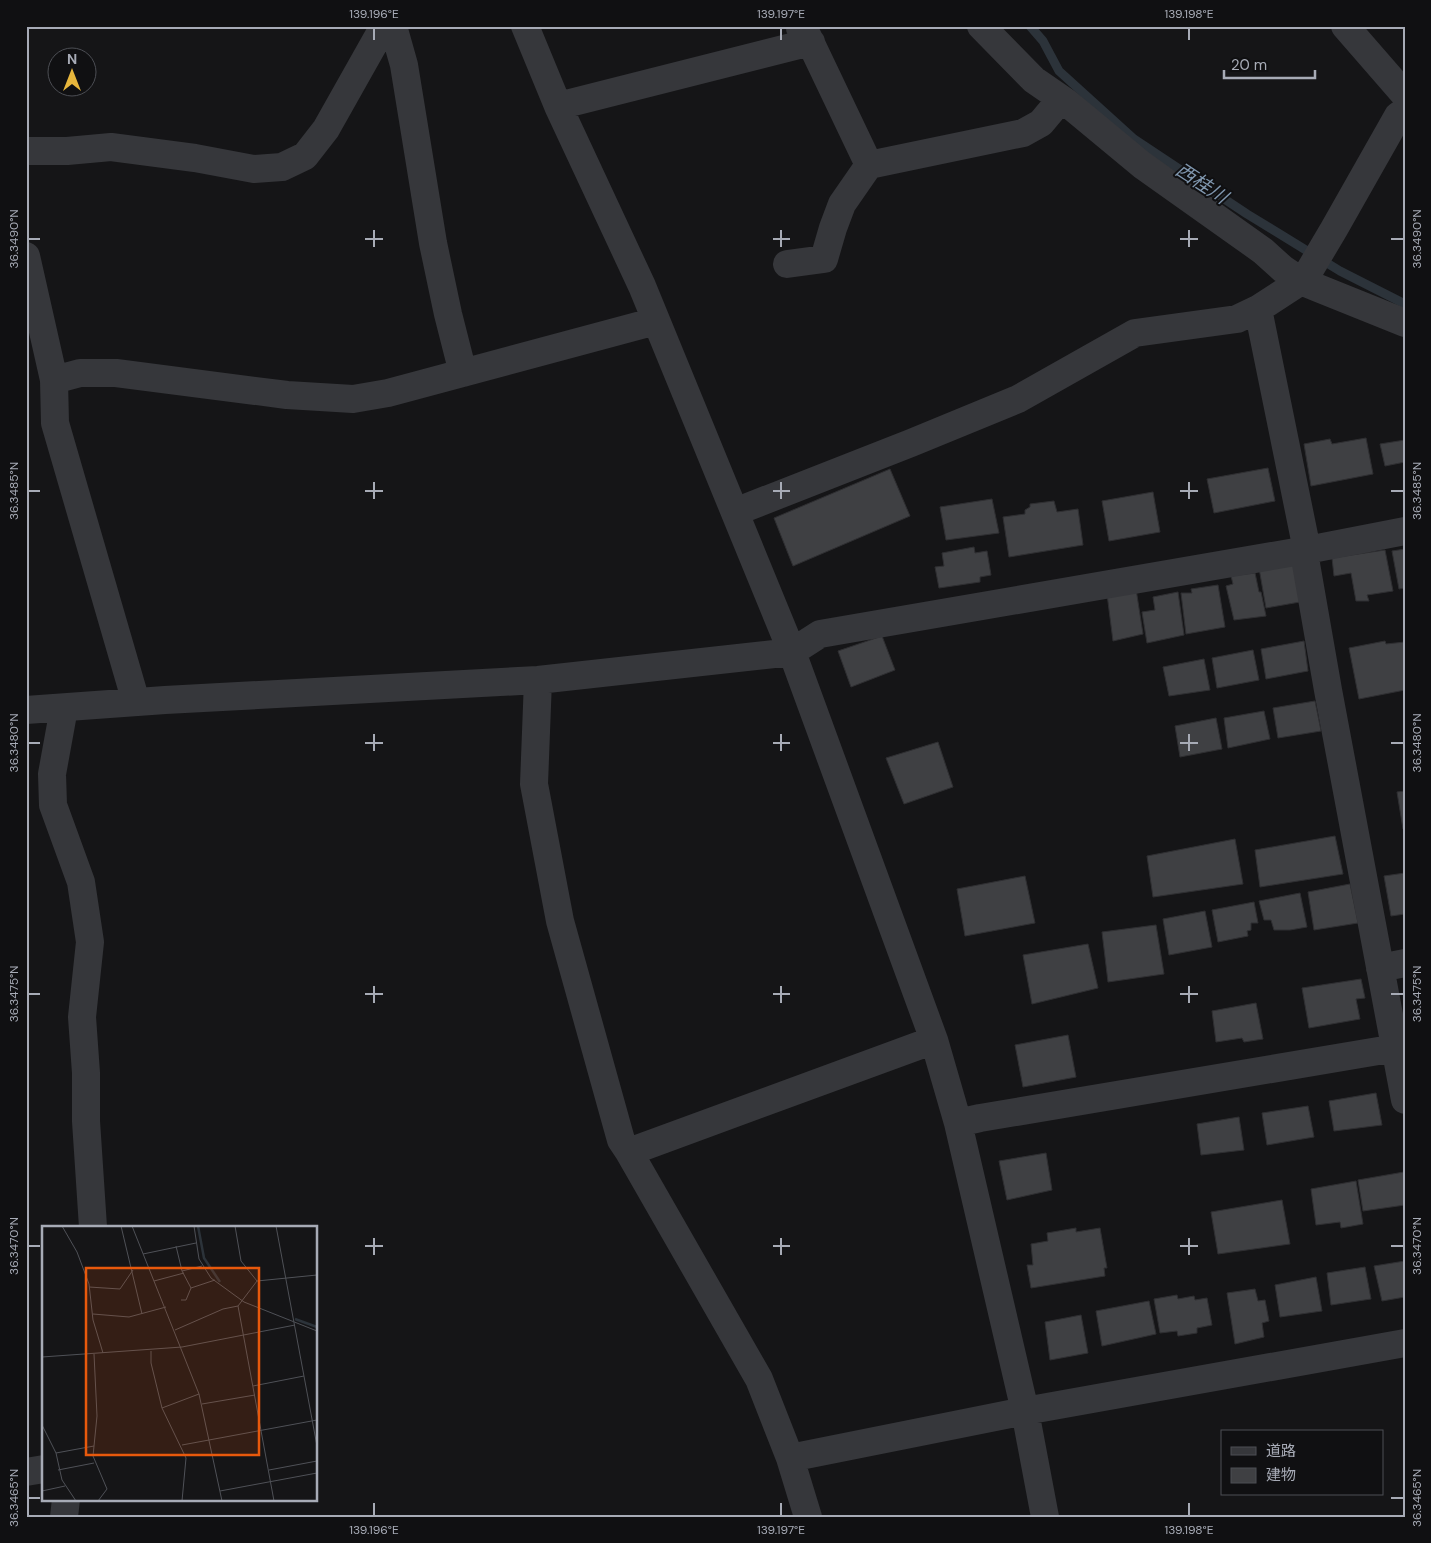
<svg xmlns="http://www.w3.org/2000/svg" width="1431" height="1543" viewBox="0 0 1431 1543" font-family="'DM Sans','Noto Sans JP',sans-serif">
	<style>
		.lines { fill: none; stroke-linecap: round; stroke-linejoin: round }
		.stream { stroke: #2c333a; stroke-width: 9 }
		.building { fill: #3f4043; stroke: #2f2f32 }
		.minor { stroke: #36373b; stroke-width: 28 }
		.ticks { fill: none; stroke: #a7abb6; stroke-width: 2 }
		.labels { text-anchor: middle; stroke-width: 4; stroke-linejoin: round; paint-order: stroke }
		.water-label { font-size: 19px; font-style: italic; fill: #8097af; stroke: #101012 }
		.inset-river { fill: none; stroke: #2c333a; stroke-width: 2.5 }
		.inset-road { fill: none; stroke: #4f5157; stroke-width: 1 }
		.view { fill: #e8590c; fill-opacity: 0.15; stroke: #e8590c; stroke-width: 2.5 }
		.inset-edge { fill: none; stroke: #a7abb6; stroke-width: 2.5 }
		.neatline { fill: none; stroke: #a7abb6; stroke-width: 2 }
		.ticks-label { font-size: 12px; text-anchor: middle; fill: #a7abb6 }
	</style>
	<rect width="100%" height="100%" fill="#151517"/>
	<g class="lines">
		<path class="stream" d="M1030 26 1043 41 1059 71 1134 139 1247 214 1340 271 1405 304"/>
	</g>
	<path class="building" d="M1366 438 1373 474 1311 486 1304 444 1330 439 1332 444Z
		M1405 440V462L1385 466 1380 444Z
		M1268 468 1275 501 1214 513 1207 479Z
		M890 469 910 516 793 566 774 518Z
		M1153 492 1160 532 1109 541 1102 501Z
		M992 499 999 533 946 540 940 507Z
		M1054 501 1057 512 1078 509 1083 545 1009 557 1003 517 1025 514V510L1030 507V504Z
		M974 547 975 553 987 551 991 575 980 577V582L939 588 935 567 944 566 942 553Z
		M1405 549V588L1399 589 1392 551Z
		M1385 550 1393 591 1367 595 1369 601H1356L1351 573 1334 576 1332 558Z
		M1293 563 1300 602 1266 608 1259 568Z
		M1255 573 1259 592H1261L1266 616 1234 620 1226 586 1233 584 1231 576Z
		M1218 585 1225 627 1186 634 1181 593H1192L1191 589Z
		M1136 589 1143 634 1113 641 1107 594Z
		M1178 592 1184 635 1147 643 1142 612 1155 610 1153 597Z
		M882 636 895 670 851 687 838 651Z
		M1304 641 1308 671 1266 679 1261 649Z
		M1385 641 1386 644 1405 642V690L1359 699 1349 648Z
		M1253 650 1259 680 1217 688 1212 658Z
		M1204 659 1210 690 1169 696 1163 667Z
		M1315 701 1321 731 1278 738 1273 708Z
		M1264 711 1270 739 1228 748 1224 718Z
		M1216 718 1222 749 1180 757 1175 726Z
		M938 742 953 787 904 804 886 758Z
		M1405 791V829H1403L1397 792Z
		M1335 836 1343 874 1260 887 1255 850Z
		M1235 839 1243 884 1153 897 1147 856Z
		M1405 873V914L1391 916 1384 876Z
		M1025 876 1035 923 965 936 957 889Z
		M1350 884 1358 923 1314 930 1308 892Z
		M1300 893 1307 927 1290 930H1274L1271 920H1264L1259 901Z
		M1254 902 1258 923H1251V930L1247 931 1248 936 1218 942 1212 910Z
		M1205 911 1212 947 1169 955 1163 919Z
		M1156 925 1164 974 1108 982 1102 932Z
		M1088 944 1098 988 1032 1004 1023 955Z
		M1361 979 1365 998 1356 999 1360 1019 1309 1028 1302 988Z
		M1256 1003 1263 1039 1244 1042 1242 1038 1216 1042 1212 1011Z
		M1068 1035 1076 1077 1023 1087 1015 1045Z
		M1376 1093 1382 1125 1334 1131 1329 1101Z
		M1308 1106 1314 1137 1267 1145 1262 1113Z
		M1239 1117 1244 1150 1201 1155 1197 1124Z
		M1046 1153 1052 1190 1007 1200 999 1161Z
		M1404 1172 1405 1205 1363 1211 1358 1180Z
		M1356 1181 1363 1224 1341 1228 1340 1222 1316 1225 1311 1189Z
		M1282 1200 1290 1244 1218 1254 1211 1212Z
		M1076 1228V1232L1100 1228 1107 1268H1104L1105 1276 1031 1288 1027 1265H1033L1031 1244 1048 1241 1047 1233Z
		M1405 1261V1297L1382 1301 1374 1266Z
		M1365 1267 1371 1299 1331 1305 1327 1273Z
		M1316 1277 1322 1311 1280 1317 1275 1285Z
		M1255 1289 1258 1301 1265 1300 1269 1321 1262 1323 1264 1337 1235 1344 1227 1293Z
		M1177 1295 1178 1299 1194 1296 1195 1300 1207 1298 1212 1325 1197 1328V1333L1178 1336 1177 1331 1160 1333 1154 1299Z
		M1149 1301 1156 1334 1102 1346 1096 1311Z
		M1081 1315 1088 1353 1050 1360 1045 1322Z"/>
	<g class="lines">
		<path class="minor" d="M393 26 404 65 433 243 448 314 463 373
			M525 26 558 106 642 286 792 652 934 1040 958 1123 1025 1411 1045 1517
			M981 26 1034 80 1066 102 1142 165 1263 251 1283 269 1301 281 1318 288 1405 323
			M1345 26 1405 95
			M800 28 807 35 869 165
			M558 106 811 42
			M1405 111 1398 116 1334 229 1308 273 1301 281 1258 309 1307 550 1306 564 1328 690 1405 1100
			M26 151H67L111 147 195 158 254 169 282 167 305 156 326 129 384 26
			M26 256 54 380 55 423 136 702
			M787 264 824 259 833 228 842 204 869 165 1023 133 1041 123 1061 99
			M54 380 80 373H116L287 395 353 399 388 393 656 321
			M735 512 911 443 1018 399 1135 333 1237 319 1258 309
			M538 680 534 784 560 921 621 1140 629 1152 934 1040
			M64 708 52 774 53 805 81 882 90 942 82 1017 86 1073V1121L93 1227
			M26 710 165 700 538 680 792 652 820 634 1307 550 1405 531
			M1380 968 1405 963
			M958 1123 980 1118 1396 1048
			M629 1152 759 1379 790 1458 808 1517
			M790 1458 1025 1411 1405 1343
			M26 1472 44 1469
			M64 1517 66 1499"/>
	</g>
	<path class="ticks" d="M374 28V40M781 28V40M1189 28V40M374 230V247M781 230V247M1189 230V247M28 239H40M365 239H383M773 239H790M1180 239H1198M1391 239H1404M374 482V499M781 482V499M1189 482V499M28 491H40M365 491H383M773 491H790M1180 491H1198M1391 491H1404M374 734V751M781 734V751M1189 734V751M28 743H40M365 743H383M773 743H790M1180 743H1198M1391 743H1404M374 986V1003M781 986V1003M1189 986V1003M28 994H40M365 994H383M773 994H790M1180 994H1198M1391 994H1404M374 1238V1255M781 1238V1255M1189 1238V1255M28 1246H40M365 1246H383M773 1246H790M1180 1246H1198M1391 1246H1404M28 1498H40M1391 1498H1404M374 1503V1516M781 1503V1516M1189 1503V1516"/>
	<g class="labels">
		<g class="water-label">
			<text transform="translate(1202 183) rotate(33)" y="7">西桂川</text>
		</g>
	</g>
	<g transform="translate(42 1226)">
		<rect width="275" height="275" fill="#151517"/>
		<path class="inset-river" d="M156 0 162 32 178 56M253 93 275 101"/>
		<path class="inset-road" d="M20 0 35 26 47 58 51 94 61 127M79 0 100 88M90 0 157 168 180 275M152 0 157 33 169 52 202 76 275 105M193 0 199 35 215 55M234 0 275 220M134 20 140 45 149 62M101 28 154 17M140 45 160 40M112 55 142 47M47 61 78 63 91 44M139 74H144L149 62 173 54M51 88 87 91 124 81M133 104 181 83 196 80M109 125V137L120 182 157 168M52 128 55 190 51 230 65 263 56 275M0 131 140 121 253 99M211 160 262 150M160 178 213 169M120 182 144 232 140 275M0 199 14 227 20 254 34 275M140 219 275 194M14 227 52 220M16 244 52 237M227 244 275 235M0 265 23 260M178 265 275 247M232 275 196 80 215 55 275 49"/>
		<path class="view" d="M44 42H217V229H44Z"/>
		<rect width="275" height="275" class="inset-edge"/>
	</g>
	<rect width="1431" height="1543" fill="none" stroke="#101012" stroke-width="55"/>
	<rect x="1221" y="1430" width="162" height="65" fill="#101012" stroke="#4c4e54"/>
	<rect x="1231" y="1447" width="25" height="8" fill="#36373b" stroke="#4c4e54"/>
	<text x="1266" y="1456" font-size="15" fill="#a7abb6">道路</text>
	<rect x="1231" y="1468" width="25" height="15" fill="#3f4043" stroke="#4c4e54"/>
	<text x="1266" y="1480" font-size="15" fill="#a7abb6">建物</text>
	<g transform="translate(72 72)"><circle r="24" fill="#101012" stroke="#4c4e54"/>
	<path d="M0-4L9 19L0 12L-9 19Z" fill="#e7b63c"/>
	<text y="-8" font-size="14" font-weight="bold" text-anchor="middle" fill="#a7abb6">N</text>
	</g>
	<path d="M1224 70v8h91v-8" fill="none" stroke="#a7abb6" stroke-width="2.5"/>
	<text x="1231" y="70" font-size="15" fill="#a7abb6" stroke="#101012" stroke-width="4" paint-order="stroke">20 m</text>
	<rect x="28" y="28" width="1376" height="1488" class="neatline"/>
	<g class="ticks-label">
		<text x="374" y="18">139.196°E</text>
		<text x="781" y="18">139.197°E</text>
		<text x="1189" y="18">139.198°E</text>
		<text transform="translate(14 239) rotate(-90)" y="4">36.3490°N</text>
		<text transform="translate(1417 239) rotate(-90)" y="4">36.3490°N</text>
		<text transform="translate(14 491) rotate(-90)" y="4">36.3485°N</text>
		<text transform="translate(1417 491) rotate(-90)" y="4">36.3485°N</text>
		<text transform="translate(14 743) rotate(-90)" y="4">36.3480°N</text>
		<text transform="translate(1417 743) rotate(-90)" y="4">36.3480°N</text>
		<text transform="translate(14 994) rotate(-90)" y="4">36.3475°N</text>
		<text transform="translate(1417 994) rotate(-90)" y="4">36.3475°N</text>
		<text transform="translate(14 1246) rotate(-90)" y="4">36.3470°N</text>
		<text transform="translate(1417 1246) rotate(-90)" y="4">36.3470°N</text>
		<text transform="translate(14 1498) rotate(-90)" y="4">36.3465°N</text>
		<text transform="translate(1417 1498) rotate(-90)" y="4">36.3465°N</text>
		<text x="374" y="1534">139.196°E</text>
		<text x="781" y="1534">139.197°E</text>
		<text x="1189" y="1534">139.198°E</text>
	</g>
</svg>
